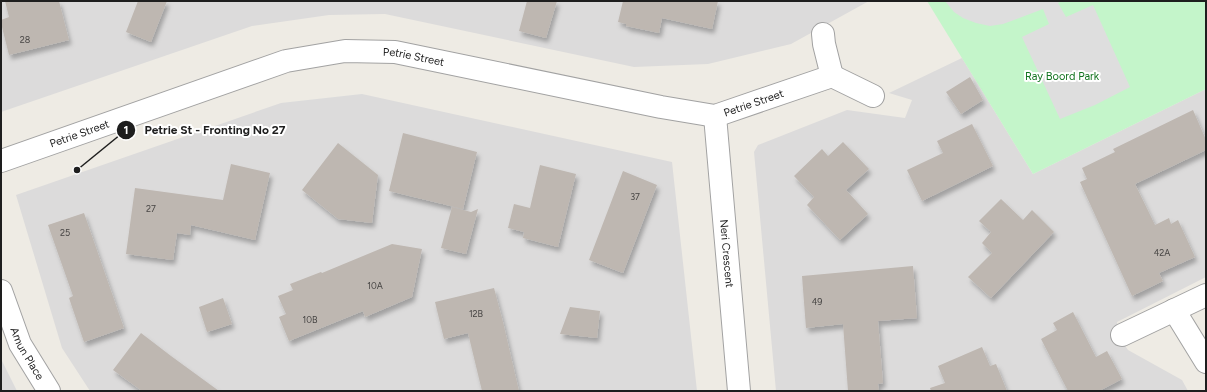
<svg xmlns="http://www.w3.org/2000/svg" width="1207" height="392" viewBox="0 0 1207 392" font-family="Figtree,sans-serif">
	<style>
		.residential { fill: #dcdbdb }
		.park { fill: #c4f5ca }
		.parking { fill: #dedede }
		.building { fill: #beb7b1; filter: url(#shadow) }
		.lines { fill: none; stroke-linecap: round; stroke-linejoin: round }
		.minor-casing { stroke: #a2a2a2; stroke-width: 24 }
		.minor { stroke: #fff; stroke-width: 22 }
		.labels { text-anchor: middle; stroke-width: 4; stroke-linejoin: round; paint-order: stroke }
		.number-label { font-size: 9px; fill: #464443 }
		.street-label { font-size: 11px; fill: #1e1e1e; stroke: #fff }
		.park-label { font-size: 11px; fill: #137420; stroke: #fff }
		.leader { fill: none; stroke: #1e1e1e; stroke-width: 1.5 }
		.callout-dot { fill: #1e1e1e; stroke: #fff; stroke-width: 1.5 }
		.mark-label { font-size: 12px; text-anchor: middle; font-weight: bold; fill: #fff }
		.callout-label { font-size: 12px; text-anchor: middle; font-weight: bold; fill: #1e1e1e; stroke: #fff; stroke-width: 4; stroke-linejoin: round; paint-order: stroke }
	</style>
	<defs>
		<filter id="shadow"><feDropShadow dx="2.5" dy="4.5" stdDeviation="2" flood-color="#0004"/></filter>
	</defs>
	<rect width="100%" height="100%" fill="#eeebe4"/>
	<path class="residential" d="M1 1H869L791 44 708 64 634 67 385 14 329 15 252 26 1 112Z
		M962 58 1033 174 1206 89V277L1117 322 1118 335 1128 350 1182 380 1188 391H776L754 152 758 145 847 110 905 118 912 100 889 93Z
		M362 94 672 162 697 391H90L62 348 16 195 281 103Z
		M1 359 17 391H1Z"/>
	<path class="park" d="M927 1H1206V89L1033 174Z"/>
	<path class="parking" d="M945 1H1061L1058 3 1066 17 1093 5 1130 87 1095 105 1060 119 1022 37 1049 24 1043 9 1003 24 990 26 976 23 963 18 954 12Z"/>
	<path class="building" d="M5 1H59L69 40 9 55 1 23V20L9 17Z
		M138 1H167L151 42 126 32Z
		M527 1H557L546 38 519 31Z
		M623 1H718L712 29 662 18 659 33 626 26V24L618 22Z
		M970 77 983 100 961 114 946 92Z
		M1193 110 1206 140V150L1135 184 1155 225 1169 218 1171 224 1178 220 1195 257 1159 273 1163 281 1132 296 1080 182 1087 179 1082 168 1115 152 1113 149Z
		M972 124 993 166 922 201 907 170 943 153 937 141Z
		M403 133 477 152 463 209 389 191Z
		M843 142 869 169 846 190 868 214 840 240 807 205 814 197 794 176 822 149 828 156Z
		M338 143 378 175 372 223 338 219 302 190Z
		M231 164 270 173 255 240 191 225 190 235 177 233 173 260 126 254 135 188 223 200Z
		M540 165 576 174 558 247 523 238 524 232 508 228 514 204 530 208Z
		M623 171 657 185 623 273 589 260Z
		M1001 199 1023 220 1032 210 1054 232 991 298 968 277 992 253 982 243 991 232 979 221Z
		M452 207 471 212 478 209 466 254 441 248Z
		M84 213 124 328 84 342 69 298 73 296 48 225Z
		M392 244 422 249 412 297 365 317 363 311 289 341 279 317 286 314 278 296 293 290 290 284 321 272 322 273Z
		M913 266 917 318 878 321 883 383 878 384 879 391H848L843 324 806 328 802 276Z
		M494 288 503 322 519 391H482L468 333 444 339 435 302Z
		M223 298 232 324 207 332 199 307Z
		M570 307 600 311 597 338 560 334Z
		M1073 312 1096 357 1107 351 1122 379 1099 391H1068L1041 339 1057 330 1053 323Z
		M141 333 171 356 219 391H142L113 370Z
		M982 347 990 366 996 364 1007 391H931L930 388 945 383 938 366Z"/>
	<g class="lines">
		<defs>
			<g id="minor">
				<path d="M823 34 824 44 832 76"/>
				<path id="s1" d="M715 116 739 391"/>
				<path id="s2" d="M1 161 286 61 345 51 395 52 661 107 715 116 832 76 873 96"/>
				<path id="s3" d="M1 291 20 344 49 391"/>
				<path d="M1174 310 1206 362"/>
				<path d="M1122 335 1206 295"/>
			</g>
		</defs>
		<use href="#minor" class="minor-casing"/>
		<use href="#minor" class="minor"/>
	</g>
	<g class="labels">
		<g class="number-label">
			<text x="25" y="43">28</text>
			<text x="635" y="200">37</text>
			<text x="151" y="212">27</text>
			<text x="65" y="236">25</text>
			<text x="1162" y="256">42A</text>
			<text x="375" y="289">10A</text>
			<text x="817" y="305">49</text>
			<text x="476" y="317">12B</text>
			<text x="310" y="323">10B</text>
		</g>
		<g class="street-label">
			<text dy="4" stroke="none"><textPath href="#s2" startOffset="431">Petrie Street</textPath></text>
			<text dy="4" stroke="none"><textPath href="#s2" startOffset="779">Petrie Street</textPath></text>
			<text dy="4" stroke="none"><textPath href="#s2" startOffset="83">Petrie Street</textPath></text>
			<text dy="4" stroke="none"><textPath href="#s1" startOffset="138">Neri Crescent</textPath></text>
			<text dy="4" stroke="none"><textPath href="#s3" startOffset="68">Amun Place</textPath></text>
		</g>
		<g class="park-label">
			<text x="1062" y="80">Ray Boord Park</text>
		</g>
	</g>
	<path class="leader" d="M77 170L126 130"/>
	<g class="callout-dot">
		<circle cx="77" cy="170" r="4"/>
		<circle cx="126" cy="130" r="10"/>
	</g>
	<g class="mark-label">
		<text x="126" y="134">1</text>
	</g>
	<g class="callout-label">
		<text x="215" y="134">Petrie St - Fronting No 27</text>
	</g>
	<rect width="1207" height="392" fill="none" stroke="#1e1e1e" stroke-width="4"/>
</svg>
